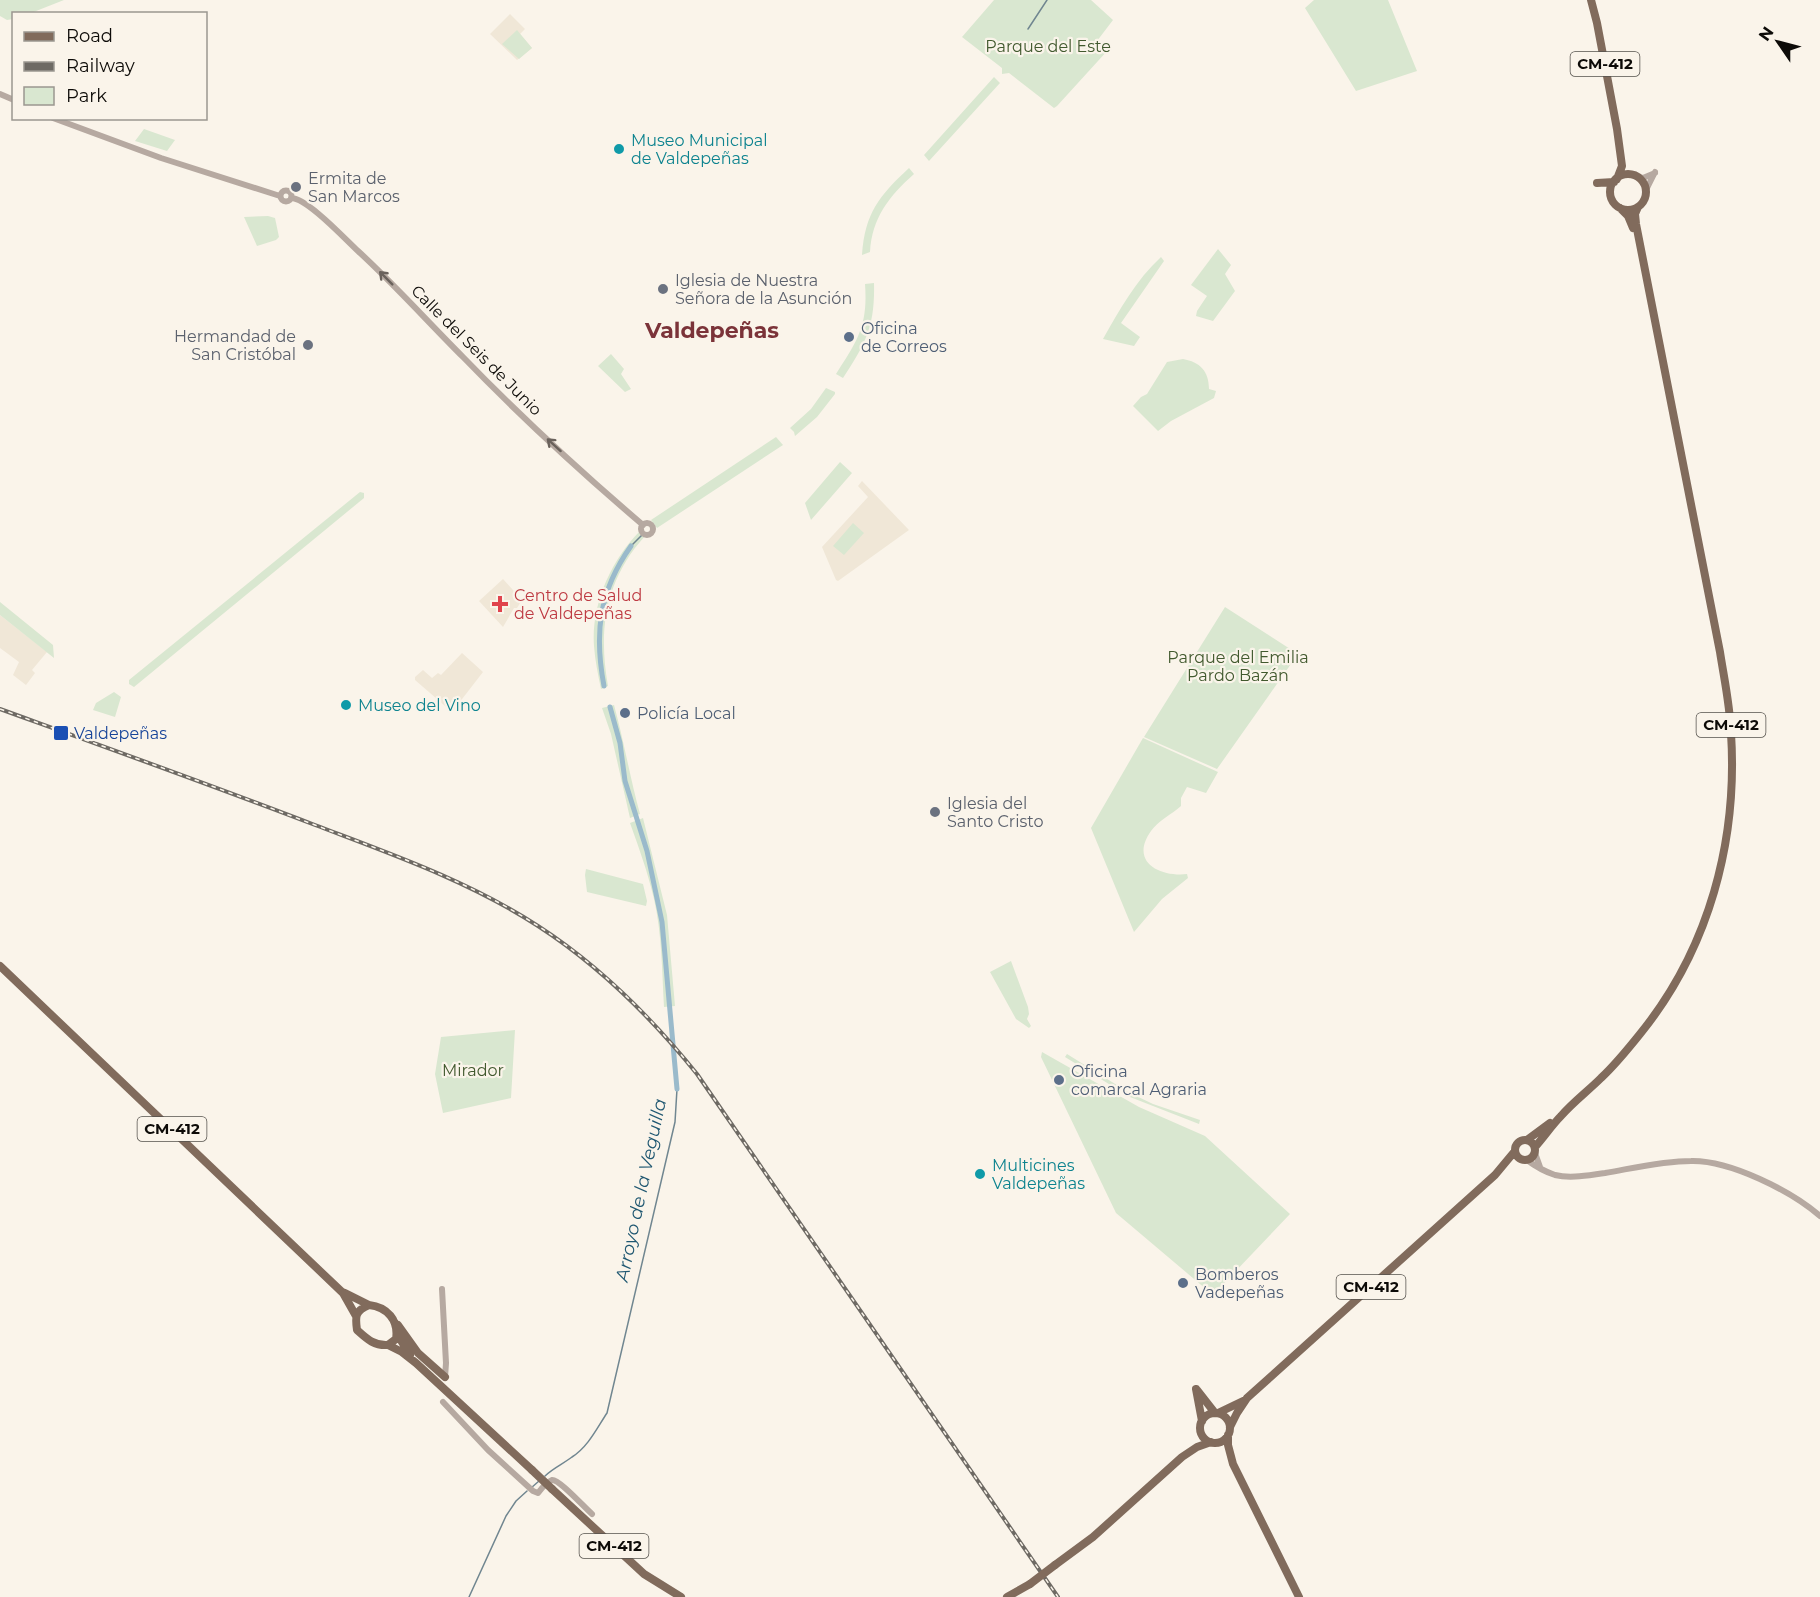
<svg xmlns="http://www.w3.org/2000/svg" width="1820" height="1597" viewBox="0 0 1820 1597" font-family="Montserrat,sans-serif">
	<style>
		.built { fill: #f0e7d7 }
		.green { fill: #d9e7d0 }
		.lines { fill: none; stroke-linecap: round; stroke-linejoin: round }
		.stream { stroke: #708690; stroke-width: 1.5 }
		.canal { stroke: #9abacb; stroke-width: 5 }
		.minor { stroke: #b6a9a1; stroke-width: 6 }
		.major { stroke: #816b5c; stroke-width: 8 }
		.rail-casing { stroke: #6e6a64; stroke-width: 4 }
		.rail { stroke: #faf4ea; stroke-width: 1.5; stroke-dasharray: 4.5; stroke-linecap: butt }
		.major-bridge { stroke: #816b5c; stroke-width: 8 }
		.oneway { stroke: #6a625c }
		.culture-dot { fill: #0f9aa8; stroke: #faf4ea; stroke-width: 2 }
		.worship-dot { fill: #6b7280; stroke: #faf4ea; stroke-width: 2 }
		.service-dot { fill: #5c6f8a; stroke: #faf4ea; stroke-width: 2 }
		.health-dot { fill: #e0444e; stroke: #faf4ea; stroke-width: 2 }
		.transit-dot { fill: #1a4fb4; stroke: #faf4ea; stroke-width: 2 }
		.labels { text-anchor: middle; stroke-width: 4.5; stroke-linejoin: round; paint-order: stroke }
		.shield { fill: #faf4ea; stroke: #54514c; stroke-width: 1.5 }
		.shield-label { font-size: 15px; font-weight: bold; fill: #0d0b08 }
		.park-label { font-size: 16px; fill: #41592e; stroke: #faf4ea }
		.culture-label { font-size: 16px; fill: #0d838f; stroke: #faf4ea; text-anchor: start }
		.worship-label { font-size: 16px; fill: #5b616d; stroke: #faf4ea; text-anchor: start }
		.service-label { font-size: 16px; fill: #4e5e75; stroke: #faf4ea; text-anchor: start }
		.street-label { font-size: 16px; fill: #0d0b08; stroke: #faf4ea }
		.health-label { font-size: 16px; fill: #be3a42; stroke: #faf4ea; text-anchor: start }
		.transit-label { font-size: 16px; fill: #164399; stroke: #faf4ea; text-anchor: start }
		.water-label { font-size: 18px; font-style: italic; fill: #1f5771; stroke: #faf4ea }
		.district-label { font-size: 22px; font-weight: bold; fill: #7b3339; stroke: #faf4ea }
	</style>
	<rect width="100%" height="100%" fill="#faf4ea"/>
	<path class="built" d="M510 14 525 29 520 34 532 48 517 60 490 34Z
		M862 481 909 530 838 581 836 580 822 547 868 497 858 486Z
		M503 579 522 600 517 608H514L503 627 479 601Z
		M0 615 47 652 32 670 35 673 26 685 13 675 19 662 0 648Z
		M462 653 483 672 452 712 415 680V677L423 670 432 678 438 673 441 675Z"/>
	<path class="green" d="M0 0H64L31 13 14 14 13 19 7 20 0 16Z
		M994 0H1091L1113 20 1097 41 1108 50 1057 106 1054 108 1009 73 1002 74V68L962 37Z
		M1314 0H1388L1417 71 1356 91 1305 8Z
		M517 30 532 48 519 59 502 44Z
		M994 77 1000 83 929 161 924 155Z
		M144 129 175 140 167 151 135 141Z
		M909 168 914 174C889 196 872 218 870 252L862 255C865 213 879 196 909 168Z
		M268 216 275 218 279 237 276 240 257 246 244 217Z
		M1218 249 1231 265 1225 274 1235 291 1213 321 1196 316 1197 311 1207 296 1191 285Z
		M1161 257 1164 261 1121 323 1140 337 1134 346 1103 339C1120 309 1136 280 1161 257Z
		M874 283C875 326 866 343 843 378L836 374C858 340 868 325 865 284Z
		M611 354 624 369 621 374 631 389 625 392 598 366Z
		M1183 359C1200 362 1209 371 1209 389L1216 391 1214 398 1171 421 1158 431 1133 406 1141 397 1147 394 1167 362Z
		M826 388 835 392V394L817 417 795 436 794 432 790 428 811 409Z
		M776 437 783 445 657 528 651 520Z
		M840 462 852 473 811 520 805 503Z
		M360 492 364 493V498L134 687 129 684V680Z
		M853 523 864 533 844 555 833 546Z
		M640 531 645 536C605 580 598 630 608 686L601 689C598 675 595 660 594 646 591 605 611 560 640 531Z
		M0 602 53 645 54 658 0 615Z
		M1225 607 1298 654 1217 769 1144 737Z
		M114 692 121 697 115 717 93 710 96 703Z
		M614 705C624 741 630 778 640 814L630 818 611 734 602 708Z
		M1143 738 1218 772 1206 793 1187 787 1181 798V806C1172 814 1158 821 1151 831 1129 862 1160 877 1187 874L1188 878 1162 899 1134 932 1091 828Z
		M643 818 667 915 675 1006 664 1007C662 971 662 934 654 899 648 873 639 848 630 823Z
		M586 869 643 884 647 901 646 906 587 892 585 875Z
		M1011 961 1028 1007 1029 1014 1027 1019 1031 1026 1029 1028 1016 1019 990 972Z
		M515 1030 511 1098 443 1113 435 1074 441 1037Z
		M1042 1052 1139 1107 1205 1136 1290 1214 1213 1295 1116 1213 1041 1057Z
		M1067 1054 1128 1092 1153 1104 1200 1120 1199 1124 1130 1097 1065 1057Z"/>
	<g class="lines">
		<path class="stream" d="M1028 29 1047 0
			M631 546 642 535
			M545 1476C553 1468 563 1464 572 1457 588 1447 597 1428 607 1413L675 1122 677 1089
			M531 1488 539 1481
			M469 1597 506 1516 516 1501 527 1491"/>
		<path class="canal" d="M604 686C594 633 599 591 631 546
			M610 707 620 743 625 781 647 851 662 922 677 1089"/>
		<path class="minor" d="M0 94 14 100
			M53 118 161 158 280 196
			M1638 177 1643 178 1655 173
			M1646 190 1655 172
			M280.5 196a5.5 5.5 0 1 1 11 0a5.5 5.5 0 1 1-11 0Z
			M291 198C307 198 345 239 358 251 395 285 428 322 463 357 520 416 581 472 643 525
			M641 529a6 6 0 1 1 12 0a6 6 0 1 1-12 0Z
			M1535 1153 1540 1167
			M1527 1160C1535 1166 1546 1172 1555 1175 1571 1179 1589 1175 1605 1173 1634 1168 1663 1161 1691 1161 1730 1160 1791 1191 1820 1216
			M442 1289 446 1363 445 1377
			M443 1402 488 1450 533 1491 538 1493C541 1489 547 1482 552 1480 559 1479 585 1508 592 1514"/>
		<path class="major" d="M1591 0 1597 23 1617 129 1622 166 1617 179
			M1610 192a18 18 0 1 1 36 0a18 18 0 1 1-36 0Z
			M1597 183 1614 182
			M1620 208 1628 216 1633 228
			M0 966 343 1293 356 1316
			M1515 1150a10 10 0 1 1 20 0a10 10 0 1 1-20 0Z
			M1527 1140 1550 1123
			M1535 1147C1544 1137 1552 1125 1561 1116 1573 1102 1588 1091 1601 1078 1615 1065 1628 1049 1640 1034 1709 949 1738 841 1731 733 1730 705 1724 678 1720 652L1636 224 1635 214 1638 207
			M345 1293 369 1305
			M369 1305C387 1307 399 1320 396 1339L388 1345C374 1346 367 1339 357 1330 355 1316 355 1311 369 1305Z
			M398 1325 418 1353 445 1377
			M398 1331 400 1339 410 1355
			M388 1345 402 1352 416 1363 532 1470
			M1196 1389 1202 1421
			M1197 1390 1215 1413
			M1218 1413 1243 1401
			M1200 1428a15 15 0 1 1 30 0a15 15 0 1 1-30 0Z
			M1230 1427 1237 1413 1247 1398 1495 1175 1515 1151
			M1228 1435V1445L1233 1464 1299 1597
			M552 1489 644 1574 681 1597
			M1055 1565 1093 1537 1182 1457 1197 1447 1211 1442
			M1007 1597 1030 1584"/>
		<defs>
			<path id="rail" d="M0 709C105 747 211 785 315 825 391 854 469 881 538 926 600 966 651 1017 697 1074L1058 1597"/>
		</defs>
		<use href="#rail" class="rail-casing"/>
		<use href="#rail" class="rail"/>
		<path class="major-bridge" d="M532 1470 552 1489
			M1030 1584 1055 1565"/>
	</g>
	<defs><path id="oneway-shaft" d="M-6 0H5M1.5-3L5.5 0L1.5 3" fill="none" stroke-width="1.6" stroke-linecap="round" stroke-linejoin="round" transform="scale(1.5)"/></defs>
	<g class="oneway">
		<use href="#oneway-shaft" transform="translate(386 278) rotate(-135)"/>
		<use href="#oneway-shaft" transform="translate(554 445) rotate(-138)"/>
	</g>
	<g class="culture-dot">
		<circle cx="619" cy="149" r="6"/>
		<circle cx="346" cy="705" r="6"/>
		<circle cx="980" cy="1174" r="6"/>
	</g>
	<g class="worship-dot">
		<circle cx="296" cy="187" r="6"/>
		<circle cx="663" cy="289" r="6"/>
		<circle cx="308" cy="345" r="6"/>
		<circle cx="935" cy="812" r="6"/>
	</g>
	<g class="service-dot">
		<circle cx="849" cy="337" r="6"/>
		<circle cx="625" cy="713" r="6"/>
		<circle cx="1059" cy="1080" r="6"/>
		<circle cx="1183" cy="1283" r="6"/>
	</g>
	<path class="health-dot" d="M497 595h6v6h6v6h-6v6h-6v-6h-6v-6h6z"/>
	<rect class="transit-dot" x="53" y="725" width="16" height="16" rx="3"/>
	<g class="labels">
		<g class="shield">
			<rect x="1570.5" y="52" width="69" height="24" rx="4.5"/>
			<rect x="1696.5" y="713" width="69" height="24" rx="4.5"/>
			<rect x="137.5" y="1117" width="69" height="24" rx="4.5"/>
			<rect x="1336.5" y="1275" width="69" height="24" rx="4.5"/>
			<rect x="579.5" y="1534" width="69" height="24" rx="4.5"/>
		</g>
		<g class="shield-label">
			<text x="1605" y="69">CM-412</text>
			<text x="1731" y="730">CM-412</text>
			<text x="172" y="1134">CM-412</text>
			<text x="1371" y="1292">CM-412</text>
			<text x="614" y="1551">CM-412</text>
		</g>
		<g class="park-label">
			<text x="1048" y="52">Parque del Este</text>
			<text x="1238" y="663">Parque del Emilia<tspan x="1238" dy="18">Pardo Bazán</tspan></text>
			<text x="473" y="1076">Mirador</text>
		</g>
		<g class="culture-label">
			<text x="631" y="146">Museo Municipal<tspan x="631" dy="18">de Valdepeñas</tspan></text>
			<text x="358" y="711">Museo del Vino</text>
			<text x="992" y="1171">Multicines<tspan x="992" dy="18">Valdepeñas</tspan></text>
		</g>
		<g class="worship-label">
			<text x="308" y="184">Ermita de<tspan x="308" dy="18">San Marcos</tspan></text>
			<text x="675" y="286">Iglesia de Nuestra<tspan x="675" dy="18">Señora de la Asunción</tspan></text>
			<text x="296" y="342" text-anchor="end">Hermandad de<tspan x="296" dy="18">San Cristóbal</tspan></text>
			<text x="947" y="809">Iglesia del<tspan x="947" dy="18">Santo Cristo</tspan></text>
		</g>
		<g class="service-label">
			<text x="861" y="334">Oficina<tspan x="861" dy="18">de Correos</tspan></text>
			<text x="637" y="719">Policía Local</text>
			<text x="1071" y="1077">Oficina<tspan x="1071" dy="18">comarcal Agraria</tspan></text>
			<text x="1195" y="1280">Bomberos<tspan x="1195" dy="18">Vadepeñas</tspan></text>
		</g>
		<g class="street-label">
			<text transform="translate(477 350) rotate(45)" y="6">Calle del Seis de Junio</text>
		</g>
		<g class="health-label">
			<text x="514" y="601">Centro de Salud<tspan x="514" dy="18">de Valdepeñas</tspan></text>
		</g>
		<g class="transit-label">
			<text x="74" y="739">Valdepeñas</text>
		</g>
		<g class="water-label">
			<text transform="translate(641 1190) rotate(-78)" y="6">Arroyo de la Veguilla</text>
		</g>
		<g class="district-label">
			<text x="712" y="338">Valdepeñas</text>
		</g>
	</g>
	<rect x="12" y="12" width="195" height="108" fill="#faf4ea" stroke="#9b9790" stroke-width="1.5"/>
	<rect x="24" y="32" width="30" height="9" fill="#816b5c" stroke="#9b9790" stroke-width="1.5"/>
	<text x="66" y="42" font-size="18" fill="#0d0b08">Road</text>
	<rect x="24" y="62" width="30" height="9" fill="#6e6a64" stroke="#9b9790" stroke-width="1.5"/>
	<text x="66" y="72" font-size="18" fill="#0d0b08">Railway</text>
	<rect x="24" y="87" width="30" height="18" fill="#d9e7d0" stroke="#9b9790" stroke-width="1.5"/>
	<text x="66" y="102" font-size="18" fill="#0d0b08">Park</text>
	<g transform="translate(1778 42) rotate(305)" stroke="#faf4ea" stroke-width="4.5" paint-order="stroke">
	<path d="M0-4.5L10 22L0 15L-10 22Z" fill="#0d0b08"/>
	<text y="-9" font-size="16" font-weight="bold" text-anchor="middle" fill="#0d0b08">N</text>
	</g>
</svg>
